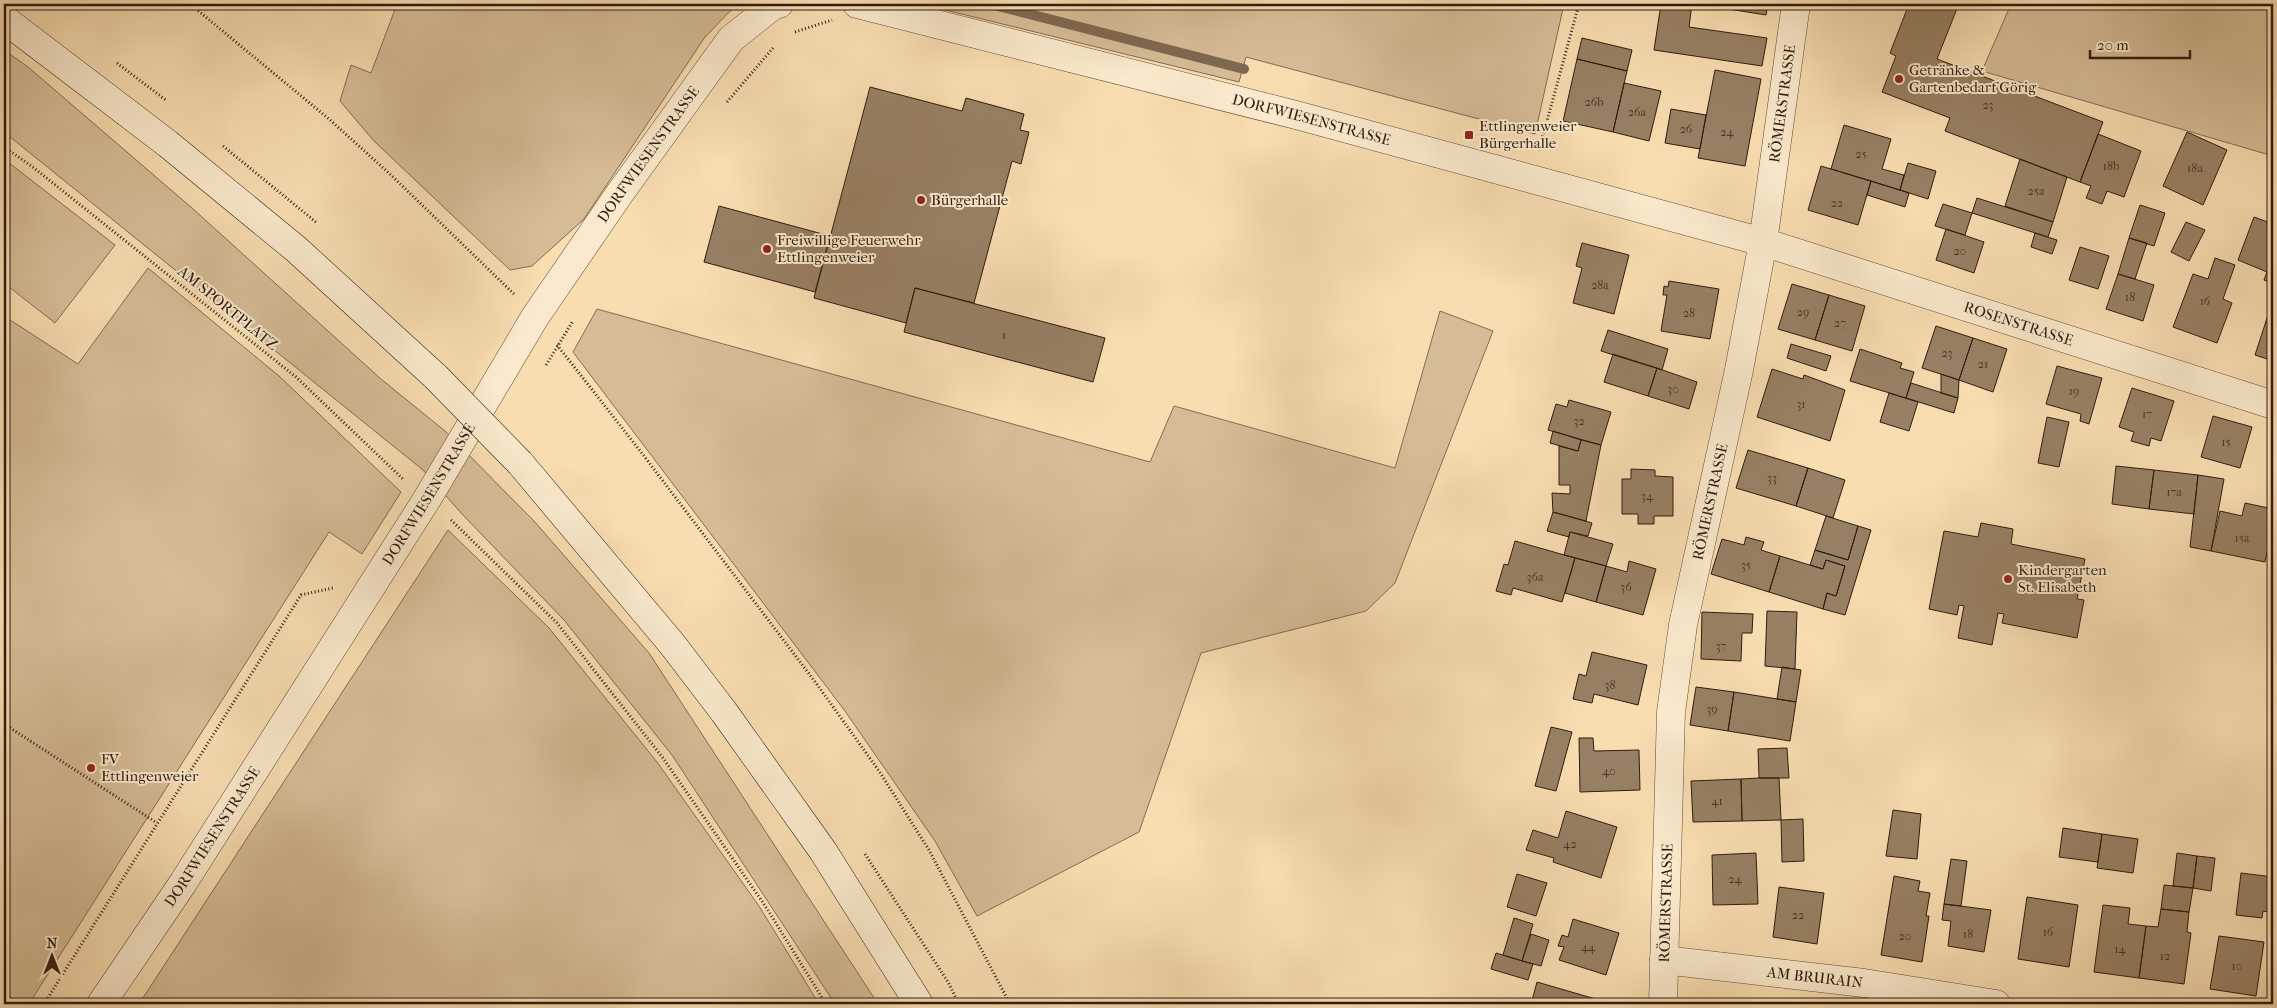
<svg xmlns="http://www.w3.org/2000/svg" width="2277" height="1008" viewBox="0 0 2277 1008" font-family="'IM FELL French Canon',serif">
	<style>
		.green { fill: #d6bc96; stroke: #826c53 }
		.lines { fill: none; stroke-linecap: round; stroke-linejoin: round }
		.stream { stroke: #7f6850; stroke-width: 10 }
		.building { fill: #988064; stroke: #2f1c10 }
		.street-casing { stroke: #614c38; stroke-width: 29 }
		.secondary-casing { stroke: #2f1c10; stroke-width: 29 }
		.path { stroke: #2f1c10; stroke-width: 3; stroke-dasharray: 1 2.5; stroke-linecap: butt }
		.street { stroke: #fae9cc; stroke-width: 28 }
		.secondary { stroke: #fae9cc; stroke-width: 28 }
		.secondary-bridge-casing { stroke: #2f1c10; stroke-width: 29; stroke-linecap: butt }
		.secondary-bridge { stroke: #fae9cc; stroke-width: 28 }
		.poi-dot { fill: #8f2418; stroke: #fae9cc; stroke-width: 2 }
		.labels { text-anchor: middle; stroke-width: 4; stroke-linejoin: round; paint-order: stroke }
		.number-label { font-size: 12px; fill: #493525 }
		.poi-label { font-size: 15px; fill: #2f1c10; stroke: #fae9cc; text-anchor: start }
		.street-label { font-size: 15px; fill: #2f1c10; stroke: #fae9cc }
	</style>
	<rect width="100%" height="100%" fill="#f8ddb1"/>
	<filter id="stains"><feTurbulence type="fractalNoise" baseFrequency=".004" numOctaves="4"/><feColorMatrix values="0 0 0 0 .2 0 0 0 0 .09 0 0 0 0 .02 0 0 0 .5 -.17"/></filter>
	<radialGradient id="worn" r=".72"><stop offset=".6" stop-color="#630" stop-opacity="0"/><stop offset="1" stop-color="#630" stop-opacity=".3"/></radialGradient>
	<path class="green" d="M397 4H737L705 37 584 219 532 266 510 270 374 141 340 101 351 65 371 73Z
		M921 4H1564L1535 134 1246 57 1239 82Z
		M2011 4H2273V156L1982 71Z
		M4 50 28 67 192 208 381 379 445 431 534 521 649 653 878 1004H835L672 755 564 620 462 514 423 470 4 132Z
		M4 159 115 245 55 323 4 283Z
		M148 268 279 376 401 492 362 554 329 532 29 1004H4V316L78 364Z
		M597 309 1150 462 1174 406 1395 468 1440 311 1493 331 1395 583 1366 611 1201 653 1139 832 977 916 935 841 845 711 573 352Z
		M448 530 549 628 657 762 759 906 819 1004H139Z"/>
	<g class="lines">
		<path class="stream" d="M990 4 1244 69"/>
	</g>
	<path class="building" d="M1661 4H1692L1689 27 1767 38 1762 66 1654 50Z
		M1716 4H1768L1766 15 1716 7Z
		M1821 4H1888V8L1821 7Z
		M1909 4H1951L1958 6 1937 59 2103 122 2080 182 1945 131 1950 118 1882 92 1896 56 1890 53Z
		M1582 38 1632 50 1627 71 1577 59Z
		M1577 59 1627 71 1613 132 1563 121Z
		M1715 70 1761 79 1745 166 1698 158Z
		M1624 83 1661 91 1649 141 1613 132Z
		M870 87 962 111 966 98 1024 114 1020 130 1029 132 1021 164 1012 161 974 303 915 288 906 323 814 298Z
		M1671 109 1706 115 1700 149 1665 143Z
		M1844 125 1891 139 1882 169 1904 175 1900 190 1831 169Z
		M2187 132 2227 150 2203 205 2163 186Z
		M2098 134 2141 151 2124 197 2107 191 2102 204 2086 198 2091 186 2080 182Z
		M2020 159 2067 177 2053 222 2005 206Z
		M1908 163 1936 171 1928 199 1900 190Z
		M1821 166 1871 181 1858 225 1808 210Z
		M1871 181 1909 193 1905 207 1867 195Z
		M1977 198 2053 222 2048 237 1972 213Z
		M1943 204 1972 213 1965 235 1935 226Z
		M2140 205 2165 213 2154 246 2129 238Z
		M719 206 830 236 815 292 704 262Z
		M2254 217 2273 224V255L2267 272 2238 260Z
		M2186 222 2205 230 2189 261 2171 252Z
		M1946 229 1984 242 1974 273 1936 260Z
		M2035 233 2057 240 2052 254 2031 247Z
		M2129 238 2147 243 2135 279 2118 274Z
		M1582 243 1629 255 1614 314 1573 303 1582 268 1576 266Z
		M2080 247 2109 256 2098 289 2069 280Z
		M2273 255V284L2264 280Z
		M2215 258 2235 265 2223 299 2232 303 2217 343 2173 327 2193 274 2208 279Z
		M2118 274 2154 285 2143 321 2106 309Z
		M1669 281 1719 289 1710 339 1661 331 1667 295H1663L1664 286 1668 287Z
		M1792 284 1829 295 1815 340 1778 329Z
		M915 288 1105 338 1093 382 904 332Z
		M1829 295 1865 306 1852 351 1815 340Z
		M2269 312 2273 313V361L2255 355Z
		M1936 326 1973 338 1959 380 1922 368Z
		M1608 330 1668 349 1662 370 1601 351Z
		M1973 338 2007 349 1993 392 1959 380Z
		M1791 344 1831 356 1826 371 1787 358Z
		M1860 349 1902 363 1900 368 1914 372 1906 398 1850 381Z
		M1613 354 1657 368 1648 396 1604 382Z
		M2057 366 2102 378 2089 424 2080 421 2081 414 2046 404Z
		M1657 368 1697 382 1689 409 1648 396Z
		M1772 369 1803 379 1804 375 1845 390 1830 441 1757 417Z
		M1941 374 1959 380 1958 398 1941 393Z
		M1911 383 1958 398 1954 413 1906 398Z
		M2132 388 2174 401 2161 441 2151 438 2149 446 2131 441 2134 432 2119 427Z
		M1889 393 1918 402 1909 431 1880 422Z
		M1569 400 1611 412 1601 445 1548 430 1556 404 1567 407Z
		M2213 416 2252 427 2240 468 2201 457Z
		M2047 417 2069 422 2059 467 2038 463Z
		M1553 431 1581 440 1578 451 1550 443Z
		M1581 440 1601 445 1586 521 1553 512 1552 493 1570 494V485H1559V446L1578 451Z
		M1748 450 1808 468 1796 506 1736 488Z
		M2116 466 2154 470 2149 509 2112 504Z
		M1808 468 1845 480 1833 518 1796 506Z
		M1631 469 1655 470V476L1673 477V516H1654V524H1638V514H1622V479H1631Z
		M2154 470 2198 475 2194 514 2149 509Z
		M2198 475 2224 479 2211 551 2190 547Z
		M2245 503 2273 509V525L2265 562 2211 551 2220 511 2242 516Z
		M1553 512 1592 523 1588 536 1570 532 1569 537 1547 531Z
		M1826 516 1858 526 1848 560 1815 550Z
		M1981 523 2013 529 2011 544 2085 559 2077 599 2084 600 2077 638 2002 623 2004 614 1998 613 1992 645 1958 638 1964 606 1959 605 1957 615 1929 609 1944 531 1978 537Z
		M1858 526 1871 530 1845 615 1823 609 1827 593 1836 596 1845 566 1826 560 1823 569 1810 565 1815 550 1848 560Z
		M2273 526V558L2267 556Z
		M1570 532 1613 544 1606 566 1564 555Z
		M1746 537 1764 542 1761 550 1780 556 1769 592 1711 574 1722 539 1744 545Z
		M1515 541 1575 558 1562 602 1513 588 1511 595 1496 591 1504 564 1508 565Z
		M1780 556 1823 569 1826 560 1845 566 1836 596 1827 593 1823 609 1769 592Z
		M1575 558 1606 566 1596 602 1565 593Z
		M1629 561 1656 569 1643 615 1596 602 1606 566 1627 572Z
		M1767 611 1797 612 1795 669 1765 666Z
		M1702 612 1753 614 1752 633H1742L1741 661 1701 659Z
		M1592 652 1647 665 1638 705 1594 694 1592 703 1573 699 1579 674 1586 676Z
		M1782 667 1801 670 1796 702 1777 699Z
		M1696 687 1734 692 1728 731 1690 725Z
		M1734 692 1796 702 1790 741 1728 731Z
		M1551 727 1572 732 1556 791 1535 786Z
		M1579 738H1593L1594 751 1639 750 1640 790 1580 792Z
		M1787 748 1789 778H1759L1758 749Z
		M1759 778H1779L1781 820 1742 821 1741 779Z
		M1741 779 1742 821 1693 822 1691 781Z
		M1893 810 1921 814 1917 859 1886 856Z
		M1566 811 1617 827 1601 878 1553 862 1554 858 1526 850 1533 830 1558 838Z
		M1803 819 1804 861 1782 862 1781 820Z
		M2063 828 2102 834 2098 862 2059 857Z
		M2102 834 2138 839 2133 873 2097 868Z
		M1756 853 1758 904 1713 905 1712 855Z
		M2177 853 2197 856 2193 888 2173 886Z
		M2197 856 2215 858 2211 891 2193 888Z
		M1951 859 1967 861 1961 906 1944 904Z
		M2241 873 2273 877V913L2263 911 2262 918 2236 915Z
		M1517 874 1547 883 1536 916 1507 907Z
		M1894 876 1920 881 1918 891 1930 893 1926 916H1929L1922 962 1881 955Z
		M2164 885 2193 888 2189 912 2161 909Z
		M1779 887 1824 893 1817 944 1773 937Z
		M2027 897 2078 905 2069 967 2018 959Z
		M1944 904 1991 910 1984 952 1948 946 1951 921 1942 920Z
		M2103 905 2130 908 2128 924 2146 926 2139 978 2094 972Z
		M2161 909 2189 912 2187 932 2191 933 2184 984 2139 978 2146 926 2158 927Z
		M1514 918 1533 924 1522 961 1503 955Z
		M1573 919 1619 933 1606 975 1559 960 1564 947 1558 946 1562 935 1568 937Z
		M1531 934 1549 940 1541 966 1522 961Z
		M2219 936 2264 942 2256 996 2210 989Z
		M1496 953 1533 964 1528 980 1491 969Z
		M1537 982 1599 1000 1598 1004H1531Z"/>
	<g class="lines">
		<defs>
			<g id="street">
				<path id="s1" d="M857 4 1296 115 1763 242 2273 405"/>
				<path id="s2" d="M1664 960 1864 983 1996 1004"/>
				<path id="s3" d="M101 1004 183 883 427 499 535 317 620 193 731 39 775 4H779"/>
				<path id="s4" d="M1663 1004 1671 712 1683 625 1739 370 1763 242 1796 4"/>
			</g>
			<path id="secondary" d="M4 19 168 144 296 249 436 377
				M520 463 672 644 724 712 823 851 919 1004"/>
		</defs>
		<use href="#street" class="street-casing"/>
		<use href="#secondary" class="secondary-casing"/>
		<path class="path" d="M190 4 329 119 391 175 514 294
			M795 32 832 20
			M117 63 167 101
			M727 102 773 48
			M223 146 317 223
			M4 147 34 168 296 377 403 479
			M1539 150 1579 4
			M557 345 641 452 816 683 879 771 929 850 1010 1004
			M546 365 573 321
			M451 520 557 623 663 758 764 904 826 1004
			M4 724 157 823
			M865 854 948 982 959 1004
			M44 1004 301 595 333 588"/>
		<use href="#street" class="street"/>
		<use href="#secondary" class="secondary"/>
		<defs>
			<path id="secondary-bridge" d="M436 377 520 463"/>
		</defs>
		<use href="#secondary-bridge" class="secondary-bridge-casing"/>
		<use href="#secondary-bridge" class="secondary-bridge"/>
	</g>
	<g class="poi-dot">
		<circle cx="1899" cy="79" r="5"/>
		<rect x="1464" y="130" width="10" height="10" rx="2.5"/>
		<circle cx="921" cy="200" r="5"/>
		<circle cx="767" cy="249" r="5"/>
		<circle cx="2008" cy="579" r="5"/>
		<circle cx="91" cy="768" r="5"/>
	</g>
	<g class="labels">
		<g class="number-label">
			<text x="1594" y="106">26b</text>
			<text x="1988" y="109">23</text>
			<text x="1637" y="116">26a</text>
			<text x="1686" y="133">26</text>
			<text x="1727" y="136">24</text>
			<text x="1861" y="158">25</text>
			<text x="2111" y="170">18b</text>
			<text x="2195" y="172">18a</text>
			<text x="2036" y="195">25a</text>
			<text x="1837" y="207">22</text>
			<text x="1960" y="255">20</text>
			<text x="1600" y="289">28a</text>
			<text x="2130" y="301">18</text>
			<text x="2205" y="305">16</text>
			<text x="1803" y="316">29</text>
			<text x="1689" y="317">28</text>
			<text x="1840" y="327">27</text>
			<text x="1004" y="339">1</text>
			<text x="1947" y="357">23</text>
			<text x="1983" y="368">21</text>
			<text x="1673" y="393">30</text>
			<text x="2074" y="395">19</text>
			<text x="1801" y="408">31</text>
			<text x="2147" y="418">17</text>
			<text x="1579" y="425">32</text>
			<text x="2226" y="446">15</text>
			<text x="1772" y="482">33</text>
			<text x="2174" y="496">17a</text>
			<text x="1647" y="500">34</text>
			<text x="2242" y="542">15a</text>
			<text x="1746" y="569">35</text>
			<text x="1535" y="581">36a</text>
			<text x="1626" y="591">36</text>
			<text x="1721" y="650">37</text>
			<text x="1610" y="689">38</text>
			<text x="1712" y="713">39</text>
			<text x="1609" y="775">40</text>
			<text x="1717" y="805">41</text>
			<text x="1570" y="848">42</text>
			<text x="1735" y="883">24</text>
			<text x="1798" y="919">22</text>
			<text x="2048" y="936">16</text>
			<text x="1968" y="938">18</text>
			<text x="1905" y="940">20</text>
			<text x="1588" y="951">44</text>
			<text x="2120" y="953">14</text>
			<text x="2165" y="960">12</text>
			<text x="2237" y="970">10</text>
		</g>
		<g class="poi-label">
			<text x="1909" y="75">Getränke &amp;<tspan x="1909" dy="17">Gartenbedarf Görig</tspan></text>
			<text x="1479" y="131">Ettlingenweier<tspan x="1479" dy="17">Bürgerhalle</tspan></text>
			<text x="931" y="205">Bürgerhalle</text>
			<text x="777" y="245">Freiwillige Feuerwehr<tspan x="777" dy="17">Ettlingenweier</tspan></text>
			<text x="2018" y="575">Kindergarten<tspan x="2018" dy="17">St. Elisabeth</tspan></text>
			<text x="101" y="764">FV<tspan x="101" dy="17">Ettlingenweier</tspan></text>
		</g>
		<g class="street-label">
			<text dy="5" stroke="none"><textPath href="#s4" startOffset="911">RÖMERSTRASSE</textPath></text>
			<text dy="5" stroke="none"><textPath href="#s1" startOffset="469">DORFWIESENSTRASSE</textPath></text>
			<text dy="5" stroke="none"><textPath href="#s3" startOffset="1011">DORFWIESENSTRASSE</textPath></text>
			<text transform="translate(228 308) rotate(39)" y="5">AM SPORTPLATZ</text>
			<text dy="5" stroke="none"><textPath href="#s1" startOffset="1205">ROSENSTRASSE</textPath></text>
			<text dy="5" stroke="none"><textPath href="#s3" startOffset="606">DORFWIESENSTRASSE</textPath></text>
			<text dy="5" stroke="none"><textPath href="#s4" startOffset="506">RÖMERSTRASSE</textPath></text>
			<text dy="5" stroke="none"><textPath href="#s3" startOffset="201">DORFWIESENSTRASSE</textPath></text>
			<text dy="5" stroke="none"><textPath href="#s4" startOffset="101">RÖMERSTRASSE</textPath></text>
			<text dy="5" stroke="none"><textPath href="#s2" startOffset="152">AM BRURAIN</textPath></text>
		</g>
	</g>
	<rect width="2277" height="1008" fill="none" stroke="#f8ddb1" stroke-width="20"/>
	<rect x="5" y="5" width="2267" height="998" fill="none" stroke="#2f1c10" stroke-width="2.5"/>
	<rect x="10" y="10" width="2257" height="988" fill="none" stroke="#2f1c10"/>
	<g transform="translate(52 956)" stroke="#fae9cc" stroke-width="4" paint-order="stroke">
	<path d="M0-4L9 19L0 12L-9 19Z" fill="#2f1c10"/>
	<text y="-8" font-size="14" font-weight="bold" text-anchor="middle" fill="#2f1c10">N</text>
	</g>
	<path d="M2090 50v8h100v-8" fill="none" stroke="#2f1c10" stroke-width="2.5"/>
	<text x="2097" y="50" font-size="15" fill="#2f1c10" stroke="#fae9cc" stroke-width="4" paint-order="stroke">20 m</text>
	<rect width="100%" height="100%" filter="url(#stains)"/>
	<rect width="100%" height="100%" fill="url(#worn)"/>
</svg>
